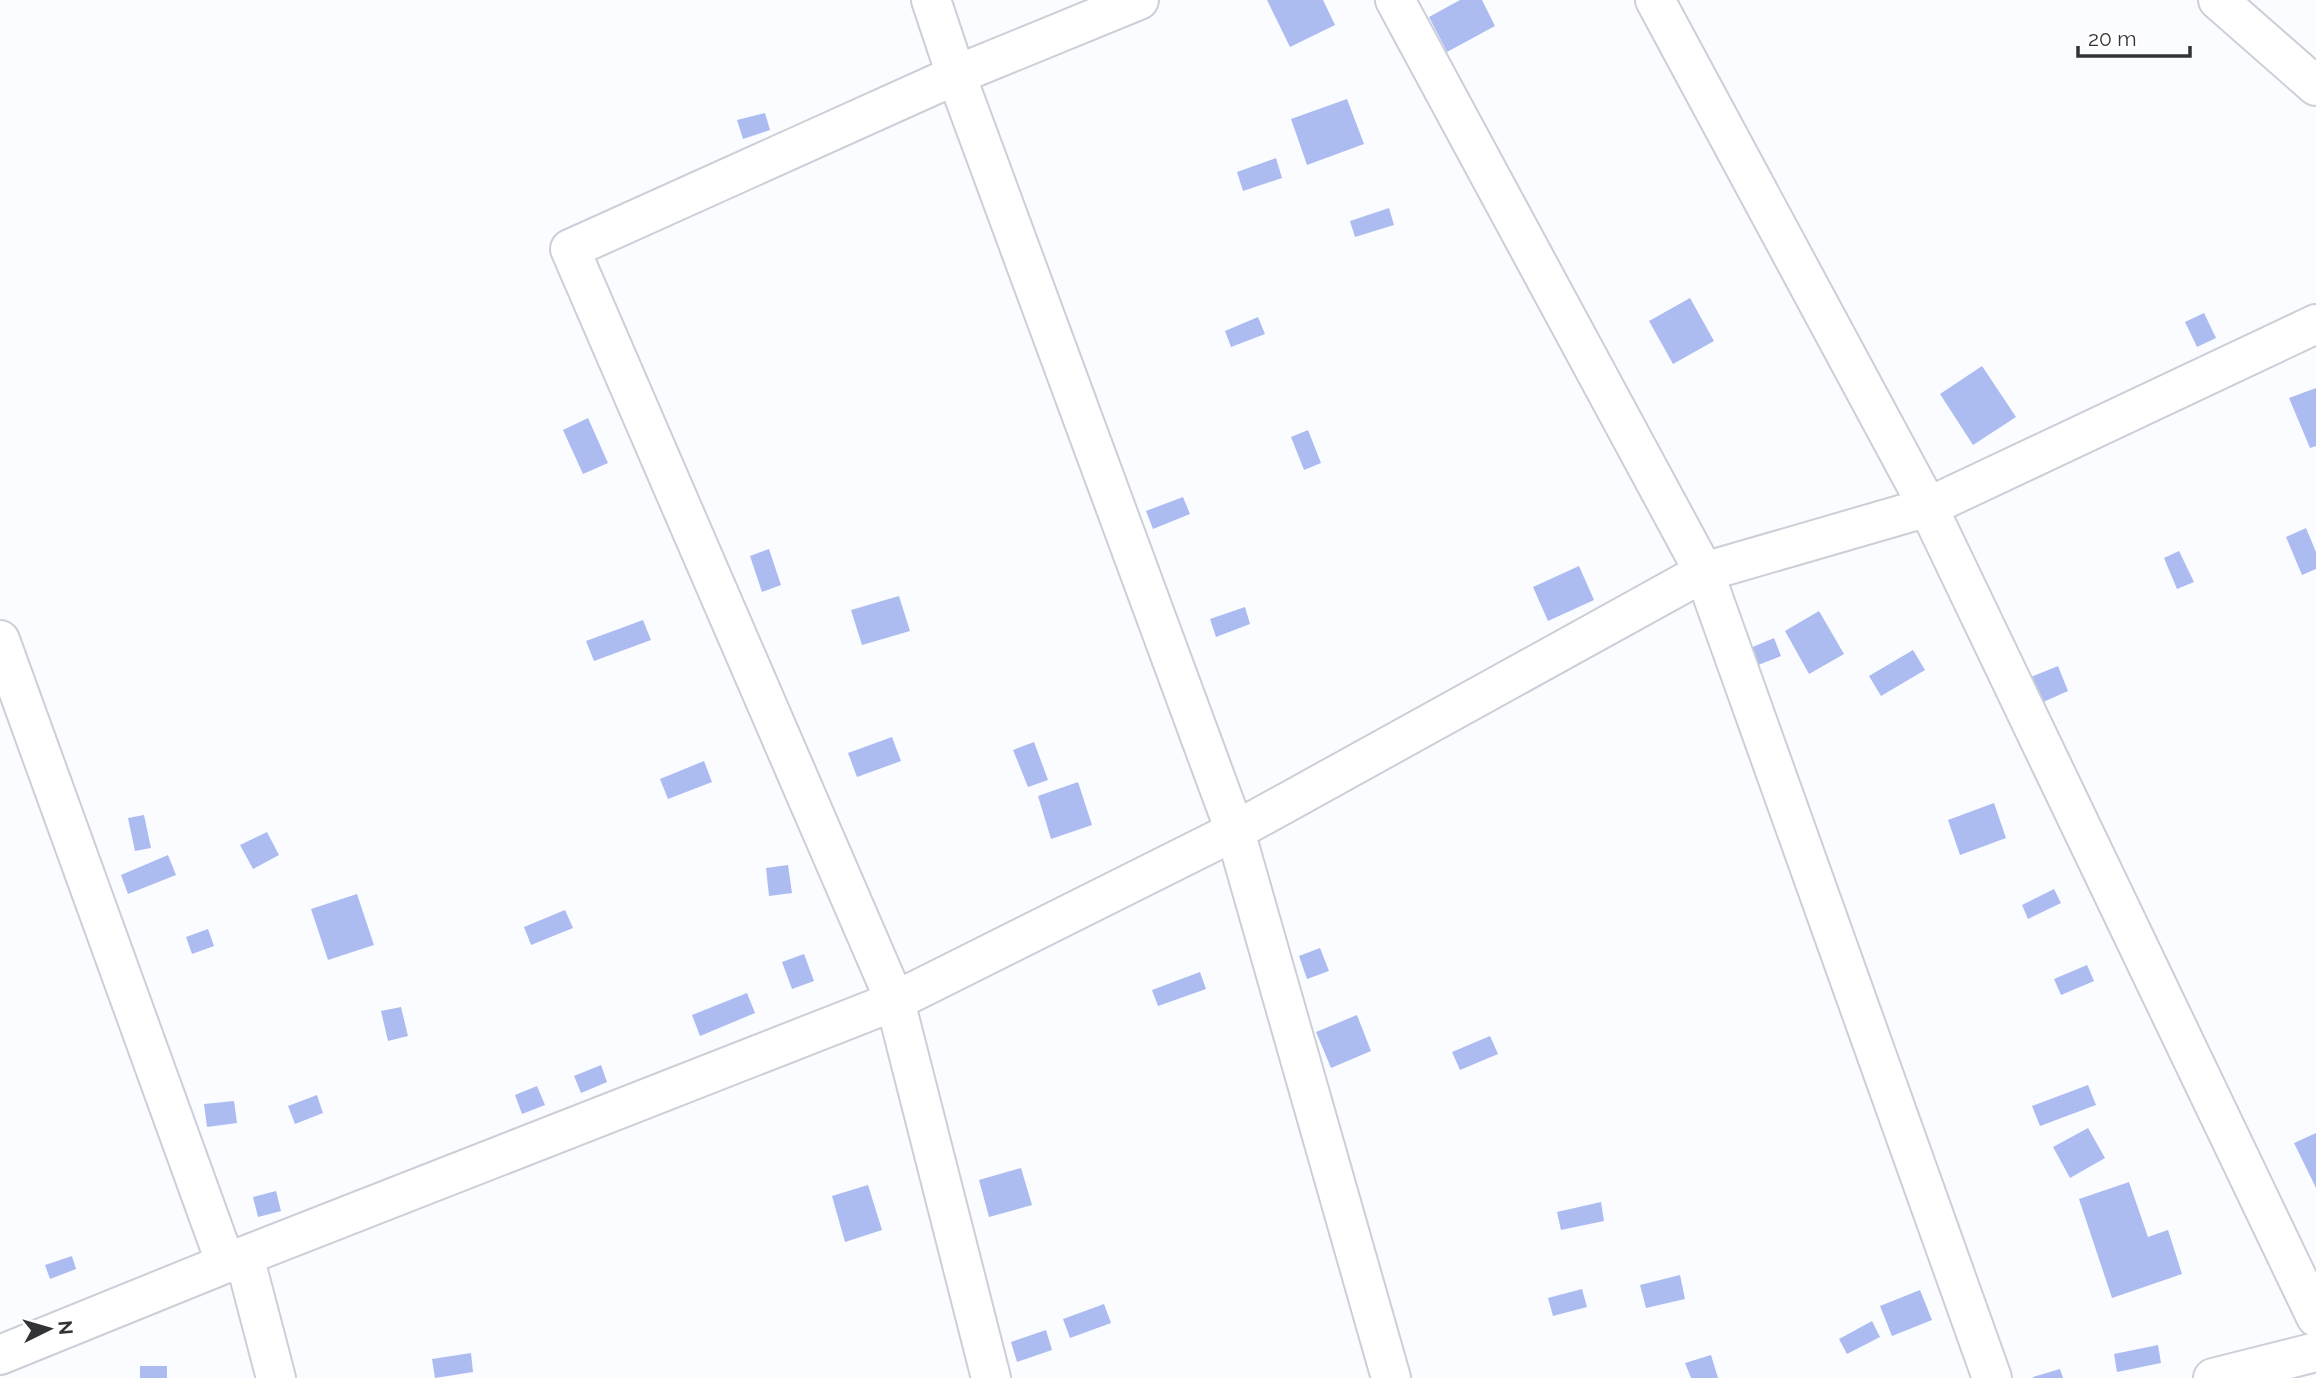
<svg xmlns="http://www.w3.org/2000/svg" width="2316" height="1378" viewBox="0 0 2316 1378" font-family="Raleway,sans-serif">
	<style>
		.building { fill: #acbcf1 }
		.lines { fill: none; stroke-linecap: round; stroke-linejoin: round }
		.minor-casing { stroke: #cccfd7; stroke-width: 42 }
		.major-casing { stroke: #cccfd7; stroke-width: 42 }
		.minor { stroke: #fff; stroke-width: 38 }
		.major { stroke: #fff; stroke-width: 38 }
	</style>
	<rect width="100%" height="100%" fill="#fafcff"/>
	<path class="building" d="M1267 0H1323L1335 25 1290 47Z
		M1460 0H1482L1495 26 1447 52 1429 17Z
		M1347 99 1364 144 1307 165 1291 119Z
		M765 113 770 130 743 139 737 120Z
		M1276 158 1282 178 1243 191 1237 172Z
		M1389 208 1394 225 1355 237 1350 221Z
		M1690 298 1714 341 1673 364 1649 321Z
		M2204 313 2216 338 2197 347 2185 322Z
		M1258 317 1265 334 1231 347 1225 331Z
		M1982 366 2016 417 1973 445 1940 394Z
		M2316 388V446L2310 448 2289 398Z
		M588 418 608 463 583 474 563 430Z
		M1308 430 1321 463 1304 470 1291 437Z
		M1183 497 1190 514 1153 529 1146 511Z
		M2306 528 2316 552V569L2302 575 2286 537Z
		M769 549 781 585 762 592 750 556Z
		M2179 551 2194 582 2177 589 2164 558Z
		M1579 566 1594 600 1548 621 1533 587Z
		M899 596 910 631 862 645 851 610Z
		M1245 607 1250 624 1216 637 1210 619Z
		M1819 611 1844 654 1809 674 1785 631Z
		M643 620 651 640 594 661 586 641Z
		M1774 638 1781 656 1748 669 1741 652Z
		M1913 650 1925 670 1881 696 1869 676Z
		M2058 666 2068 691 2041 703 2031 677Z
		M892 737 901 761 857 777 848 753Z
		M1034 742 1048 780 1028 787 1013 750Z
		M704 761 712 782 668 799 660 779Z
		M1078 782 1092 825 1051 839 1038 796Z
		M1994 803 2006 838 1960 855 1948 820Z
		M144 815 151 848 135 851 128 818Z
		M267 832 279 855 253 869 240 845Z
		M168 855 176 875 128 894 121 875Z
		M788 865 792 893 769 896 766 868Z
		M2054 889 2061 903 2028 919 2022 905Z
		M357 894 374 945 328 960 311 909Z
		M565 910 573 928 531 945 524 927Z
		M208 929 214 946 192 954 186 937Z
		M1320 948 1329 971 1307 979 1299 956Z
		M804 954 814 981 792 989 782 962Z
		M2087 965 2094 981 2061 995 2054 979Z
		M1200 972 1206 989 1158 1006 1152 990Z
		M747 993 755 1013 700 1036 692 1015Z
		M401 1007 408 1036 388 1041 381 1011Z
		M1357 1015 1371 1051 1331 1068 1316 1032Z
		M1490 1036 1498 1054 1460 1070 1452 1052Z
		M601 1065 607 1082 581 1093 574 1076Z
		M2088 1085 2096 1105 2040 1126 2032 1106Z
		M537 1086 545 1105 522 1114 515 1095Z
		M317 1095 323 1113 295 1124 288 1106Z
		M234 1101 237 1123 207 1127 204 1104Z
		M2088 1128 2105 1158 2070 1178 2053 1147Z
		M2316 1133V1188L2294 1143Z
		M1021 1168 1032 1205 989 1217 979 1180Z
		M2129 1182 2148 1237 2168 1230 2182 1274 2112 1298 2079 1199Z
		M868 1185 882 1230 845 1242 832 1196Z
		M276 1191 281 1211 258 1217 253 1197Z
		M1601 1202 1604 1221 1561 1230 1557 1212Z
		M72 1256 76 1269 50 1279 45 1265Z
		M1680 1275 1685 1299 1646 1308 1640 1285Z
		M1582 1289 1587 1307 1553 1316 1548 1298Z
		M1920 1290 1932 1320 1892 1336 1880 1306Z
		M1104 1304 1111 1323 1070 1338 1063 1319Z
		M1872 1321 1880 1337 1847 1354 1839 1339Z
		M1046 1330 1052 1350 1017 1362 1011 1342Z
		M2158 1345 2161 1363 2117 1372 2114 1354Z
		M471 1353 473 1372 435 1378 432 1359Z
		M1711 1355 1718 1378H1691L1685 1363Z
		M140 1366H167V1378H140Z
		M2060 1369 2063 1378H2033V1377Z"/>
	<g class="lines">
		<defs>
			<path id="minor" d="M931 0 956 75 1235 831 1391 1378
				M1395 0 1704 572 1992 1378
				M1655 0 1928 507 2316 1317
				M0 640 226 1264
				M244 1256 276 1378
				M0 1355 244 1256 895 1001 1235 831 1704 572 1928 507 2316 324
				M991 1378 895 1001 570 249 956 75 1139 0
				M2213 1378 2316 1352"/>
			<path id="major" d="M2218 0 2316 86"/>
		</defs>
		<use href="#minor" class="minor-casing"/>
		<use href="#major" class="major-casing"/>
		<use href="#minor" class="minor"/>
		<use href="#major" class="major"/>
	</g>
	<g transform="translate(49 1329) rotate(85)" stroke="#ffffff" stroke-width="5" paint-order="stroke">
	<path d="M0-5L12 26L0 18L-12 26Z" fill="#323336"/>
	<text y="-10" font-size="19" font-weight="bold" text-anchor="middle" fill="#323336">N</text>
	</g>
	<path d="M2078 46v10h112v-10" fill="none" stroke="#323336" stroke-width="3.5"/>
	<text x="2088" y="46" font-size="21" fill="#323336" stroke="#ffffff" stroke-width="5" paint-order="stroke">20 m</text>
</svg>
